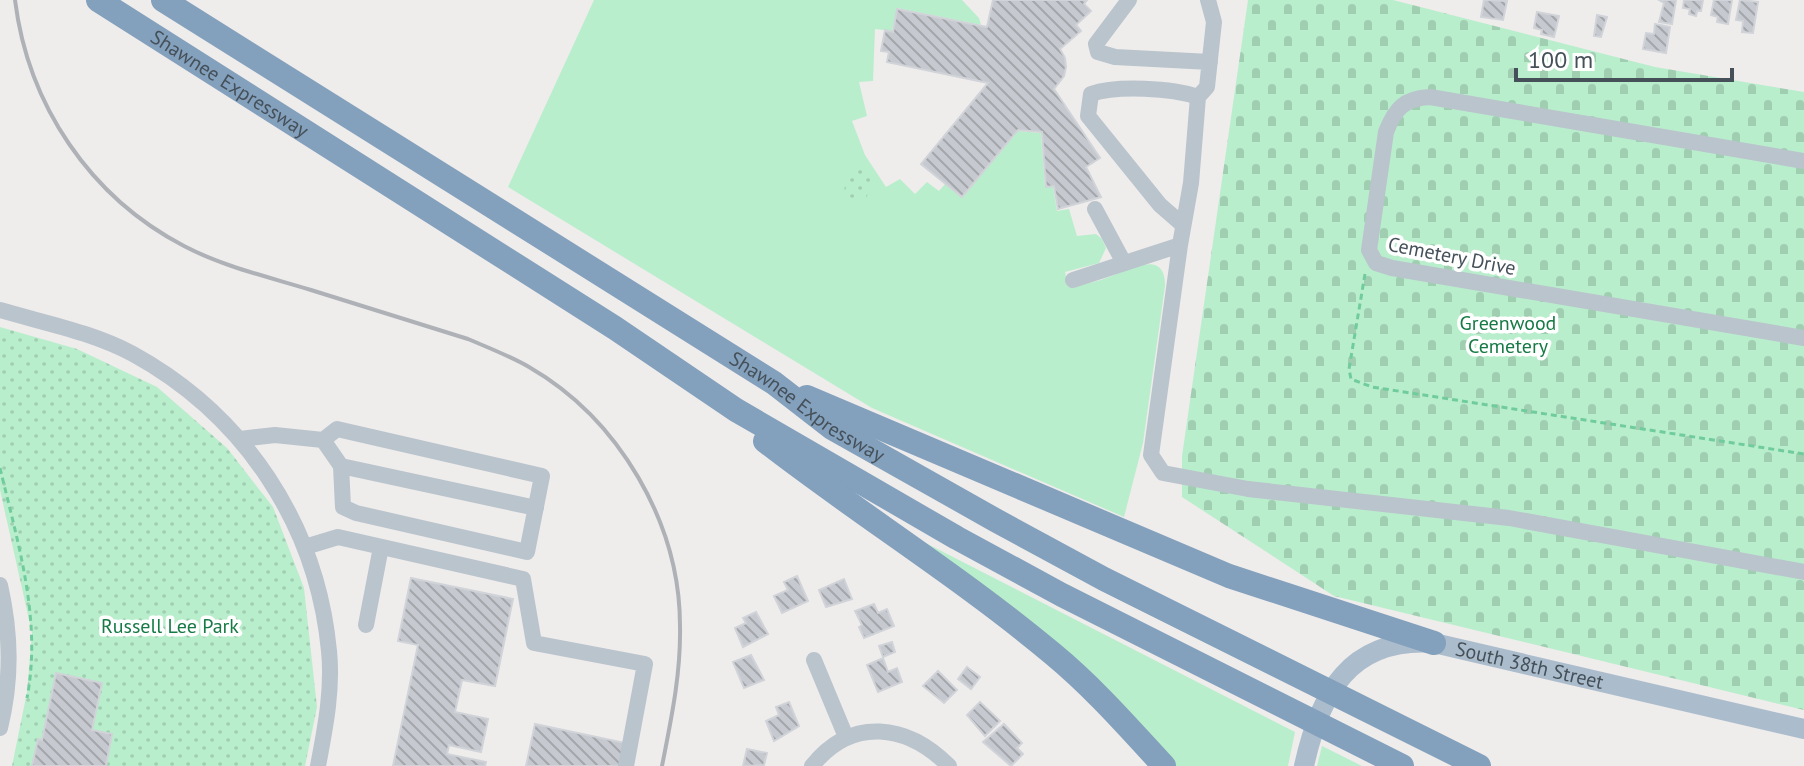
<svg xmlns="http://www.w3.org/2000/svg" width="1804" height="766" viewBox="0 0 1804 766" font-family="'PT Sans',sans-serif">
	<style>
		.green { fill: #b9eecc }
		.cemetery { fill: url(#cemetery-stones) }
		.park { fill: url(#park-dots) }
		.building { fill: url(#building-back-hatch); stroke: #d0d3d8; stroke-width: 2 }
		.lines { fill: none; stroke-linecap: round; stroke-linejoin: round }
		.path { stroke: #71cc9d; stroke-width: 3; stroke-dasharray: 6 4; stroke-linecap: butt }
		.minor { stroke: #bac4cc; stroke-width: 16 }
		.major { stroke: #abbdcc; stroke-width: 20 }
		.highway { stroke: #83a0bc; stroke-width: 24 }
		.rail { stroke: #aeb2b7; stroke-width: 4 }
		.labels { text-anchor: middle; stroke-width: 7; stroke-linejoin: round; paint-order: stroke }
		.street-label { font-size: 20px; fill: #455059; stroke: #fff }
		.park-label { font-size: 20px; fill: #167a45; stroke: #fff }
	</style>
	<defs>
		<pattern id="cemetery-stones" width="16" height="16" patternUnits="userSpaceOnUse" patternTransform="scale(2)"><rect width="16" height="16" fill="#b9eecc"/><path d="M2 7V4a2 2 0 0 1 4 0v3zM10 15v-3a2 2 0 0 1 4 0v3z" fill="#a0ceb1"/></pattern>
		<pattern id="park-dots" width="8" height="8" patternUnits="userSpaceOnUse" patternTransform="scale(2)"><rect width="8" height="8" fill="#b9eecc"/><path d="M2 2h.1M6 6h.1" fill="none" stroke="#a0ceb1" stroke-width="1.8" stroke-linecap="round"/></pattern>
		<pattern id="building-back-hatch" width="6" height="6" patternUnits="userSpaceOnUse" patternTransform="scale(2)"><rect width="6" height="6" fill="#c6c9cf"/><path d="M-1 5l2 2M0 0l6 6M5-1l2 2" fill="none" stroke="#a3a6ab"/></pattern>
	</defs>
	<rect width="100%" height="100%" fill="#efecec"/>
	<path class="green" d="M594 0H962L979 18 981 25 897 8 892 31 875 29 873 81 859 82 867 116 852 121 865 155 886 187 900 179 915 194 927 182 939 191 945 184 962 198 1018 131 1041 133 1045 187H1053L1057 211 1069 209 1077 236 1096 234 1102 239 1106 248 1099 263 1065 272 1068 286C1081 284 1094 283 1106 278 1125 272 1166 246 1165 286L1143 443 1124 517 872 408 508 187Z
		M914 537 1295 732 1288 766H1175Z
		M1322 746 1362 766H1317Z"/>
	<path class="cemetery" d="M1248 0H1393L1655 67 1804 92V710L1334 596 1182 497V456Z"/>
	<path class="park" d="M849 166 873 171 866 201 843 196Z
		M0 327 77 349 157 387 227 448 273 507 304 588 317 707 305 766H12L27 692 32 633 0 490Z"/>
	<path class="building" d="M993 0H1087L1084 4 1091 11 1076 25 1081 31 1060 49 1065 58 1066 67 1064 76 1054 89 1100 158 1086 167 1101 197 1058 209 1054 186 1046 187 1042 132 1018 130 962 197 921 164 988 83 887 62 889 52 881 51 885 30 893 32 897 9 987 27Z
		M1484 0 1507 1 1503 20 1481 17Z
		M1659 0H1676L1672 24 1659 22 1664 3Z
		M1684 0H1703L1701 11H1697L1696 16 1689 14 1690 9 1683 8Z
		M1714 0H1732L1728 24 1717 22 1718 17 1711 15Z
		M1740 0 1758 2 1753 33 1742 32 1743 21 1736 20Z
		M1537 12 1559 16 1554 37 1541 34 1542 30 1534 28Z
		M1597 15 1607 17 1601 37 1594 36Z
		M1655 24 1670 27 1666 53 1643 49 1646 33 1654 34Z
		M797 576 808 601 782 613 774 596 788 590 784 582Z
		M411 578 513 599 495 686 462 680 455 712 488 719 481 752 449 745 447 754 486 762 485 766H393L418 645 398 641Z
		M844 579 852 599 826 607 819 590Z
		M874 604 878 613 887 609 894 626 864 638 859 627 862 625 855 611Z
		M756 612 768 634 743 647 735 628 746 623 743 618Z
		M892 642 895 652 883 657 879 646Z
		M751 655 764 680 744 688 733 662Z
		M883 658 888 672 897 668 902 682 878 692 867 665Z
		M967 667 980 677 971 689 958 679Z
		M938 671 957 690 944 703 923 686Z
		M56 673 102 683 92 730 112 734 106 766H32L38 739 42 740Z
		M789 702 799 726 774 741 766 721 779 715 776 707Z
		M980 702 1000 721 985 736 967 715Z
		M535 724 625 743 621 766H526Z
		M1004 724 1022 743 1017 748 1023 754 1011 766 983 742Z
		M747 749 767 753 764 765 743 766Z"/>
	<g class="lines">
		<path class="path" d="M1365 274 1349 369 1351 379 1372 387 1804 454
			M0 468C18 544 42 620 27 698"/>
		<path class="minor" d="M1129 0 1096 44 1098 52 1115 57 1210 62
			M1198 97 1207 87 1214 22 1208 0
			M1804 161 1430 97C1404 98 1395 109 1386 132L1369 250 1376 263 1392 268 1804 338
			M1095 209 1124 263
			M1183 225 1160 205 1088 116 1091 94C1117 85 1172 88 1198 97L1191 183 1180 245 1151 455 1163 473 1248 489 1509 518 1804 572
			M1073 280 1180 245
			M0 310C44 323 92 332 133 354 244 415 317 524 329 651 333 690 325 729 318 766
			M240 439 275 435 323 440 337 429 542 476 527 552 356 513 343 507 341 466 323 440
			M341 466 536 508
			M305 547 338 537 523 579 534 643 645 664 626 766
			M0 585C11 634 12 679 0 728
			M366 625 381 547
			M814 660 846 737
			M812 766C852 716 907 724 949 766"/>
		<path class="major" id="s1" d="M1304 766C1320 693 1350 637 1434 643L1804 729"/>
		<g class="highway">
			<path id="s2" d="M98 0 615 328 736 410 957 538 1062 595 1402 766"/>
			<path id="s3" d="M163 0 774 383 832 428 997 521 1104 579 1479 766"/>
			<path d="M807 397 1229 576 1434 643"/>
			<path d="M765 441C859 514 961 577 1053 654 1093 687 1128 727 1164 766"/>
		</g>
		<path class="rail" d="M15 0C28 105 90 197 184 246 224 267 269 277 311 290 363 306 416 323 468 339 489 348 510 356 529 367 619 419 680 523 680 626 681 674 671 720 662 766"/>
	</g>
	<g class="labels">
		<g class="street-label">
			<text dy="7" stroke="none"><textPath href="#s2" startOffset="156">Shawnee Expressway</textPath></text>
			<text transform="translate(1452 256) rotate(11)" y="7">Cemetery Drive</text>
			<text dy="7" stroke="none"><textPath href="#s3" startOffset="762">Shawnee Expressway</textPath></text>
			<text dy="7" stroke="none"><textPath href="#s1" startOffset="298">South 38th Street</textPath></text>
		</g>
		<g class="park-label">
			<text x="1508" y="330">Greenwood<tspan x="1508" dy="23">Cemetery</tspan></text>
			<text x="170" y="633">Russell Lee Park</text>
		</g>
	</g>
	<path d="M1516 68v12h216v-12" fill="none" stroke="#455059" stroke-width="4"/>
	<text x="1528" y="68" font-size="24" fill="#455059" stroke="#ffffff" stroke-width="6" paint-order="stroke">100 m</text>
</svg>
